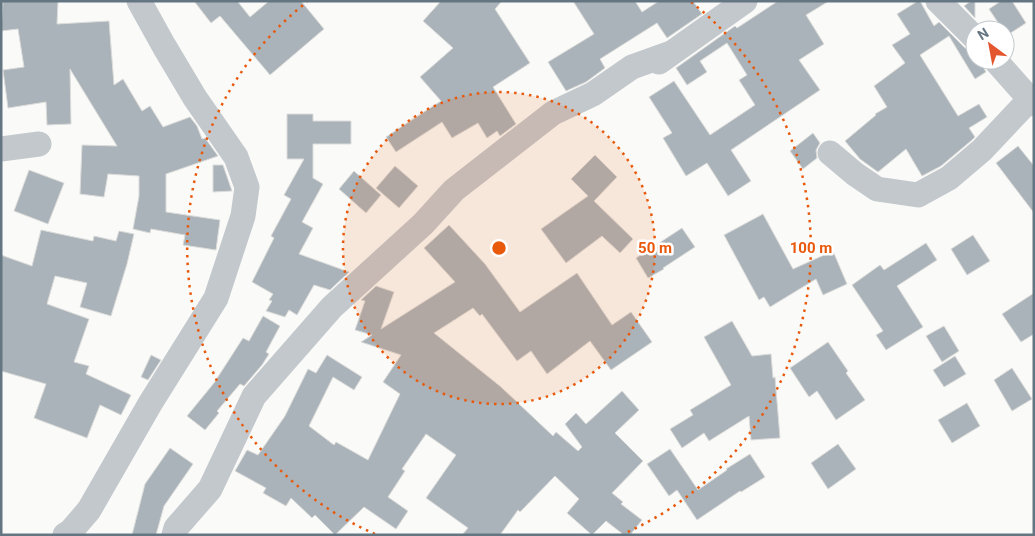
<svg xmlns="http://www.w3.org/2000/svg" width="1035" height="536" viewBox="0 0 1035 536" font-family="Roboto,sans-serif">
	<style>
		.building { fill: #aab3b9; stroke: #dcdcda }
		.lines { fill: none; stroke-linecap: round; stroke-linejoin: round }
		.minor { stroke: #c3c8cc; stroke-width: 25 }
		.ring { fill: none; stroke: #e8590c; stroke-width: 2.5; stroke-dasharray: 2.5 5 }
		.centre { fill: #e8590c; stroke: #fff; stroke-width: 2.5 }
		.ring-label { font-size: 15px; text-anchor: middle; font-weight: bold; fill: #e8590c; stroke: #fff; stroke-width: 5; stroke-linejoin: round; paint-order: stroke }
	</style>
	<rect width="100%" height="100%" fill="#fafaf8"/>
	<path class="building" d="M3 1H58L57 24 109 21 114 85 123 79 142 111 150 106 163 127 190 117 197 126 202 139 205 138 218 156 166 174V212L220 220 216 250 183 245 185 235 151 229 150 233 133 229 139 196V176L108 174 104 197 80 194 82 145 117 146 70 69 71 124 47 125 46 102 8 108 3 70 24 67 18 29 1 31Z
		M194 1H240L238 2 250 17 269 1H301L324 29 270 75 220 16 211 23Z
		M441 1H502L495 9 530 63 493 87 516 124 500 136 497 131 487 138 478 123 452 138 442 122 396 152 386 137 441 101 420 77 453 48 423 21Z
		M573 1H635L642 12 659 1H693L702 14 667 38 657 23 600 59 605 68 586 82 566 91 548 62 594 34Z
		M778 1H829L806 15 824 44 799 60 820 90 731 150 751 181 728 196 707 163 686 176 663 138 672 133 649 97 674 81 710 135 755 105 739 80 747 75 727 43 700 61 707 72 687 85 676 68 735 26 737 28Z
		M918 1H920L934 26 939 22 965 48 975 52V60H981V63L986 72 975 79 949 36 920 55 958 116 979 104 987 117 969 128 975 137 972 140 941 166 922 176 906 149 878 172 860 159 845 141 876 115 875 114 887 107 874 86 905 63 892 45 910 34 897 14Z
		M971 1H975V18L964 6Z
		M1001 1H1012L1026 23 1006 36 1005 30H1003L989 9Z
		M287 114H313V121H351V144H313V178L323 184 302 222 313 228 299 254 349 272 330 290 314 285 297 315 289 310 285 317 266 311 272 301 269 300 273 294 252 282 274 238 271 236 291 199 284 195 304 159H287Z
		M813 133 820 143 816 150 817 158 803 169 790 151Z
		M1018 146 1034 166V213L996 163Z
		M595 155 617 177 594 201 633 239 620 253 602 236 566 263 541 229 588 196 571 179Z
		M213 165H223L232 191 213 192Z
		M395 166 418 186 399 208 376 188Z
		M29 170 64 183 48 224 14 211Z
		M354 171 381 195 366 213 339 189Z
		M763 214 793 269 833 251 847 284 823 295 816 279 770 307 764 297 759 300 724 235Z
		M449 225 485 264 520 312 577 273 612 325 631 312 652 342 611 370 590 341 547 374 531 351 517 361 482 314 480 316 473 308 434 333 501 387 553 436 556 432 578 451 582 447 565 424 576 413 586 424 622 391 639 410 615 433 643 461 612 493 623 502 621 504 642 520 630 535H624L606 521 592 535 567 513 579 499 555 476 520 512 518 510 500 535H462L468 528 426 498 456 455 426 434 402 469 405 471 388 497 408 511 396 529 364 507 335 535 315 515 312 518 291 498 286 506 263 493 266 488 235 471 247 450 258 455 285 416 308 369 316 373 327 355 362 377 354 390 333 377 309 426 334 445 336 442 368 460 400 394 383 382 401 355 361 342 372 335 355 330 365 301 361 300 376 286 394 292 381 329 455 282 424 248Z
		M682 228 695 247 663 268 664 269 648 278 636 258Z
		M41 230 93 241 94 236 116 241 119 231 134 234 127 264 111 316 80 307 87 283 55 276 47 304 89 319 74 362 89 366 86 374 131 395 121 415 100 405 87 438 34 418 46 384 1 371V255L32 266Z
		M973 235 990 261 967 275 951 249Z
		M926 243 937 260 897 286 923 327 886 350 876 335 883 331 852 285 880 265 884 270Z
		M1034 293V334L1021 342 1002 314Z
		M263 316 280 326 266 352 269 354 262 365 244 386 240 384 217 411 219 413 205 430 187 416 214 383 243 338 249 341Z
		M732 321 752 356 771 354 773 378 775 377 780 438 751 440 749 416 709 441 704 433 682 448 670 429 693 415 690 410 731 385 704 337Z
		M944 326 959 351 942 362 926 336Z
		M828 342 848 371 846 373 865 400 836 420 817 391 809 397 790 368Z
		M151 355 161 360 148 380 141 377Z
		M955 356 966 374 944 387 933 370Z
		M1012 368 1032 399 1012 411 994 380Z
		M967 403 980 426 952 443 938 420Z
		M838 444 856 469 828 489 811 463Z
		M170 448 193 464 164 506 156 535H132L145 484Z
		M670 449 698 490 727 470 726 469 750 454 765 477 741 492 740 491 697 520 677 490 669 496 647 464Z"/>
	<g class="lines">
		<path class="minor" d="M938 1 975 38
			M995 60 1034 104
			M659 62 745 1
			M1 149 39 144
			M830 153 855 174 877 189 918 195 949 178 982 150 1030 99
			M65 535 71 531 89 510 151 402 216 298 243 216 247 187 236 157 195 98 164 46 139 1
			M174 535 176 528 210 489 254 396 332 307 423 224 454 190 553 113 593 94 632 67 671 53"/>
	</g>
	<circle cx="499" cy="248" r="156" fill="#e8590c" fill-opacity=".12"/>
	<g class="ring">
		<circle cx="499" cy="248" r="156"/>
		<path d="M375 534A312 312 0 0 1 307 2M691 2A312 312 0 0 1 623 534"/>
	</g>
	<circle cx="499" cy="248" r="8" class="centre"/>
	<g class="ring-label">
		<text x="655" y="253">50 m</text>
		<text x="811" y="253">100 m</text>
	</g>
	<rect width="1035" height="536" fill="none" stroke="#657683" stroke-width="5"/>
	<g transform="translate(990 45) rotate(328)"><circle r="24" fill="#ffffff" stroke="#c1c8cd"/>
	<path d="M0-4L9 19L0 12L-9 19Z" fill="#e4572e"/>
	<text y="-8" font-size="14" font-weight="bold" text-anchor="middle" fill="#657683">N</text>
	</g>
</svg>
